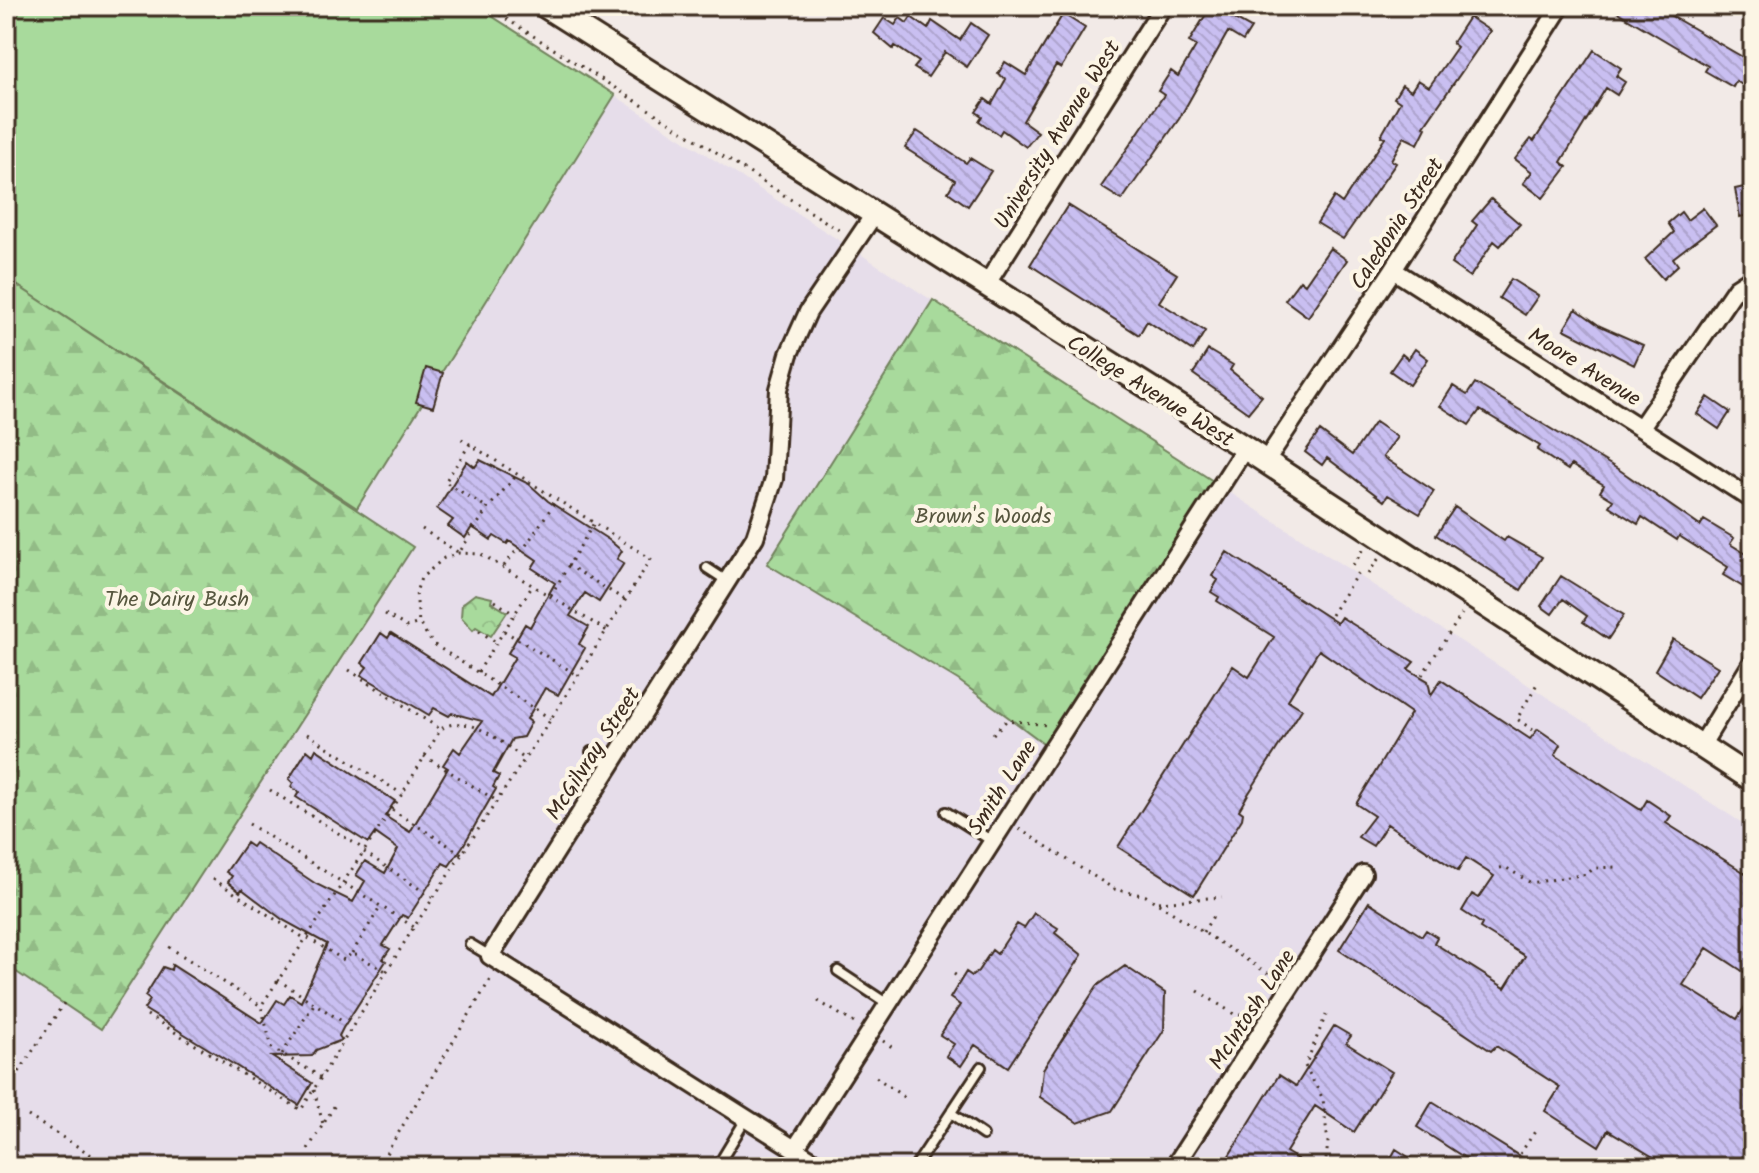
<svg xmlns="http://www.w3.org/2000/svg" width="1759" height="1173" viewBox="0 0 1759 1173" font-family="Kalam,sans-serif">
	<style>
		.built { fill: #e6ddea }
		.green { fill: #a8da9c; stroke: #72825d; stroke-width: 2 }
		.forest { fill: url(#forest-firs); stroke: #72825d; stroke-width: 2 }
		.park { fill: url(#park-crowns); stroke: #72825d; stroke-width: 2 }
		.building { fill: url(#building-back-hatch); stroke: #3b2a1e; stroke-width: 2 }
		.lines { fill: none; stroke-linecap: round; stroke-linejoin: round }
		.lane-casing { stroke: #3b2a1e; stroke-width: 14 }
		.street-casing { stroke: #3b2a1e; stroke-width: 22 }
		.secondary-casing { stroke: #3b2a1e; stroke-width: 28 }
		.path { stroke: #3b2a1e; stroke-width: 3; stroke-dasharray: 2 6; stroke-linecap: butt }
		.lane { stroke: #fcf5e5; stroke-width: 8 }
		.street { stroke: #fcf5e5; stroke-width: 16 }
		.secondary { stroke: #fcf5e5; stroke-width: 22 }
		.labels { text-anchor: middle; stroke-width: 8; stroke-linejoin: round; paint-order: stroke }
		.street-label { font-size: 22px; fill: #3b2a1e; stroke: #fcf5e5 }
		.park-label { font-size: 22px; fill: #56563e; stroke: #fcf5e5 }
	</style>
	<defs>
		<pattern id="forest-firs" width="22" height="20" patternUnits="userSpaceOnUse" patternTransform="scale(2)"><rect width="22" height="20" fill="#a8da9c"/><path d="M5 1l3.5 6h-7zM16 11l3.5 6h-7z" fill="#92bb86"/></pattern>
		<pattern id="park-crowns" width="20" height="18" patternUnits="userSpaceOnUse" patternTransform="scale(2)"><rect width="20" height="18" fill="#a8da9c"/><path d="M2 6a3 3 0 1 1 6 0M12 15a3 3 0 1 1 6 0" fill="none" stroke="#92bb86"/></pattern>
		<pattern id="building-back-hatch" width="6" height="6" patternUnits="userSpaceOnUse" patternTransform="scale(2)"><rect width="6" height="6" fill="#c9bff1"/><path d="M-1 5l2 2M0 0l6 6M5-1l2 2" fill="none" stroke="#aea4ce"/></pattern>
	</defs>
	<rect width="100%" height="100%" fill="#f2eae7"/>
	<filter id="ink" filterUnits="userSpaceOnUse"><feTurbulence type="fractalNoise" baseFrequency=".0125" numOctaves="2"/><feDisplacementMap in="SourceGraphic" scale="16" xChannelSelector="R" yChannelSelector="G"/><feConvolveMatrix kernelMatrix="1 2 1 2 8 2 1 2 1" color-interpolation-filters="sRGB"/></filter>
	<g filter="url(#ink)">
		<path class="built" d="M6 6H476L1753 830V1167H6Z"/>
		<path class="green" d="M6 6H476L615 95 357 508 6 278Z"/>
		<path class="forest" d="M6 278 413 547 101 1029 6 965Z
			M933 300 1213 481 1046 745 958 680 767 564Z"/>
		<path class="park" d="M475 594 492 598 491 602 507 612 491 636 476 627 473 630 461 617 462 604Z"/>
		<path class="building" d="M1211 6 1251 28 1243 41 1228 32 1179 119 1122 200 1101 187 1164 95 1158 91 1171 71 1178 76 1196 46 1189 42Z
			M1607 6H1654L1753 63V92L1736 81 1733 87 1705 71 1708 66Z
			M1063 14 1085 28 1061 68 1056 65 1023 121 1038 132 1026 147 1002 130 999 135 979 121 982 116 976 112 985 99 992 104 1006 79 998 74 1005 62 1026 75Z
			M911 17 928 29 932 21 960 40 971 23 988 35 967 67 945 52 928 77 914 68 919 62 895 46 893 49 874 33 884 18 895 25 900 18 907 23Z
			M1469 17 1490 31 1424 126 1426 128 1418 144 1404 137 1391 160 1396 163 1343 239 1317 223 1334 197 1342 203 1385 138 1381 136 1400 102 1394 98 1402 85 1411 91 1418 80 1429 87 1457 47 1452 43Z
			M1594 50 1621 68 1616 76 1625 82 1617 95 1606 88 1561 162 1567 167 1543 198 1523 183 1532 172 1515 159 1531 139 1534 141Z
			M917 131 966 163 970 158 991 171 968 206 948 192 955 180 905 148Z
			M1753 185V214L1740 217 1735 189Z
			M1491 199 1520 224 1500 246 1494 241 1470 277 1451 264 1477 225 1472 221Z
			M1068 205 1177 274 1159 302 1205 331 1193 351 1147 321 1139 335 1030 265Z
			M1703 208 1716 225 1673 258 1678 265 1663 279 1645 259 1674 232 1668 223 1681 212 1687 220Z
			M1330 248 1347 260 1308 317 1285 300 1300 280 1305 284Z
			M1511 279 1538 296 1525 315 1499 298Z
			M1576 309 1600 326 1643 345 1634 365 1564 329Z
			M1415 349 1428 359 1410 385 1390 371 1402 354 1408 359Z
			M1208 350 1233 365 1230 370 1262 396 1248 413 1193 374Z
			M426 368 443 373 433 407 416 402Z
			M1475 383 1621 471 1700 526 1704 520 1734 538 1730 544 1753 558V593L1723 575 1728 567 1679 536 1677 540 1642 517 1638 524 1609 506 1613 500 1600 492 1604 485 1571 465 1568 470 1537 450 1540 446 1480 410 1469 425 1440 406 1453 386 1467 395Z
			M1708 397 1730 412 1719 429 1697 414Z
			M1375 422 1397 437 1383 457 1434 491 1420 514 1388 495 1384 501 1327 458 1322 465 1305 452 1320 431 1352 455Z
			M480 460 529 484 548 501 609 540 622 551 617 559 624 563 599 602 585 593 570 616 589 627 579 644 585 648 558 695 545 688 527 719 531 722 523 737 512 739 493 773 499 776 493 787 496 789 463 846 449 866 443 863 408 918 402 915 383 945 390 949 383 959 386 961 343 1028 339 1036 342 1040 316 1050 312 1056 272 1057 312 1083 299 1105 144 1009 150 1000 145 996 163 967 171 970 172 965 262 1023 277 1000 284 1004 290 995 301 1002 327 944 283 920 242 889 240 892 228 882 232 876 226 872 246 843 252 847 255 843 316 884 353 902 365 881 356 875 365 861 385 873 398 849 375 833 368 843 296 797 299 792 291 787 293 783 289 779 307 750 313 755 316 749 395 801 385 816 410 832 448 768 443 765 454 748 460 753 482 721 452 713 449 716 434 708 429 715 361 675 367 667 362 663 381 633 388 638 391 633 491 697 515 657 508 653 525 624 530 627 555 583 532 568 537 560 509 541 507 544 494 536 491 540 472 527 465 538 448 526 453 520 437 509 467 461 475 467Z
			M1455 507 1504 541 1507 537 1542 557 1521 590 1436 535Z
			M1227 552 1337 623 1341 617 1414 662 1408 669 1428 681 1431 695 1441 680 1530 739 1538 729 1561 745 1555 755 1641 810 1647 800 1671 816 1666 823 1753 878V978L1707 948 1683 985 1737 1019 1753 994V1167H1660L1658 1160 1608 1130 1599 1146 1545 1111 1560 1087 1496 1046 1491 1051 1339 950 1369 902 1422 936 1426 930 1437 937 1434 943 1505 988 1525 956 1480 928 1482 924 1462 911 1472 894 1479 898 1494 876 1466 858 1458 871 1387 824 1373 846 1358 837 1374 816 1356 804 1411 713 1319 650 1288 700 1302 709 1247 796 1239 810 1243 813 1242 819 1194 895 1118 847 1233 666 1249 677 1274 637 1217 601 1219 597 1211 592 1218 580 1212 576Z
			M1561 576 1624 615 1608 639 1583 622 1587 616 1563 599 1552 614 1541 606Z
			M1673 639 1718 667 1697 698 1655 670Z
			M1034 913 1058 928 1055 933 1082 955 1008 1067 975 1045 961 1066 946 1056 954 1044 940 1035 960 1005 950 998 966 972 972 976 978 971 992 950 997 954 1017 924 1024 928Z
			M1125 966 1165 993 1164 1030 1112 1111 1078 1123 1040 1097 1043 1069 1097 986Z
			M1334 1026 1351 1036 1346 1043 1392 1072 1354 1132 1315 1106 1286 1152 1310 1167H1222L1279 1075 1296 1086Z
			M1432 1102 1471 1126 1537 1167H1479L1417 1127Z
			M1396 1149 1424 1167H1386Z"/>
		<g class="lines">
			<defs>
				<path id="lane" d="M707 568 727 581
					M591 752 610 765
					M946 812 992 841
					M470 944 490 956
					M838 971 888 1004
					M951 1113 983 1135
					M717 1167 746 1119
					M915 1167 981 1067"/>
				<path id="street" d="M1393 270 1753 500
					M986 285 1163 6
					M1641 427 1736 288 1753 277
					M1265 462 1393 270 1561 6
					M1701 746 1753 661
					M795 1149 1245 448
					M823 1167 490 956 755 537 774 479 779 389 789 354 808 312 873 216
					M1174 1167 1363 874"/>
				<path id="secondary" d="M545 6 1245 448 1753 780"/>
			</defs>
			<use href="#lane" class="lane-casing"/>
			<use href="#street" class="street-casing"/>
			<use href="#secondary" class="secondary-casing"/>
			<path class="path" d="M486 6 842 232
				M470 444 445 482 488 508
				M422 529 459 553 488 508 516 476
				M568 565 625 600
				M1353 565 1364 549
				M504 566 516 551 523 550 557 499
				M1368 574 1379 558
				M551 595 594 523
				M495 601 515 615
				M385 614 407 627 419 623
				M1331 615 1360 569
				M479 631 496 642
				M504 631 579 676
				M349 670 440 729
				M478 672 533 585
				M1422 675 1462 614
				M551 719 433 644 419 623 416 592 421 578 444 558 459 553 481 554 607 631
				M1533 730 1517 719 1538 682
				M307 734 402 794
				M993 734 1007 720 1046 725
				M424 756 497 801
				M270 790 365 850
				M392 810 462 854
				M249 824 414 927
				M1019 829 1114 889 1146 896 1277 979
				M364 852 433 898
				M1500 868 1505 867 1531 883 1587 874 1594 868 1617 867
				M213 879 307 940
				M1158 902 1222 897
				M1203 932 1215 913
				M308 938 344 960 352 953 386 971
				M169 947 261 1006
				M352 953 381 906
				M954 974 961 979
				M278 980 351 1027
				M1198 991 1234 1014 1251 1017
				M818 1001 856 1024
				M147 1015 301 1110 414 927 551 719 651 559 460 438
				M883 1041 895 1049
				M282 1054 314 1004
				M321 1077 272 1048 261 1006 402 794 441 729C469 711 501 743 525 759
				M876 1077 905 1098
				M314 1090 323 1124
				M6 1092 66 1000
				M28 1116 111 1167
				M308 1149 335 1105
				M1520 1154 1536 1130
				M1645 1163 1650 1167
				M378 1167 493 975
				M1325 1167 1328 1143 1323 1099 1305 1066 1326 1015"/>
			<use href="#lane" class="lane"/>
			<use href="#street" class="street"/>
			<use href="#secondary" class="secondary"/>
		</g>
	</g>
	<g class="labels">
		<g class="street-label">
			<text transform="translate(1056 134) rotate(-58)" y="8">University Avenue West</text>
			<text transform="translate(1396 223) rotate(-57)" y="8">Caledonia Street</text>
			<text transform="translate(1585 366) rotate(32)" y="8">Moore Avenue</text>
			<text transform="translate(1151 390) rotate(32)" y="8">College Avenue West</text>
			<text transform="translate(592 753) rotate(-57)" y="8">McGilvray Street</text>
			<text transform="translate(1001 787) rotate(-57)" y="8">Smith Lane</text>
			<text transform="translate(1251 1009) rotate(-57)" y="8">McIntosh Lane</text>
		</g>
		<g class="park-label">
			<text x="983" y="523">Brown's Woods</text>
			<text x="177" y="606">The Dairy Bush</text>
		</g>
	</g>
	<rect width="1759" height="1173" fill="none" stroke="#fcf5e5" stroke-width="32"/>
	<rect x="16" y="16" width="1727" height="1141" fill="none" stroke="#3b2a1e" stroke-width="3" filter="url(#ink)"/>
</svg>
